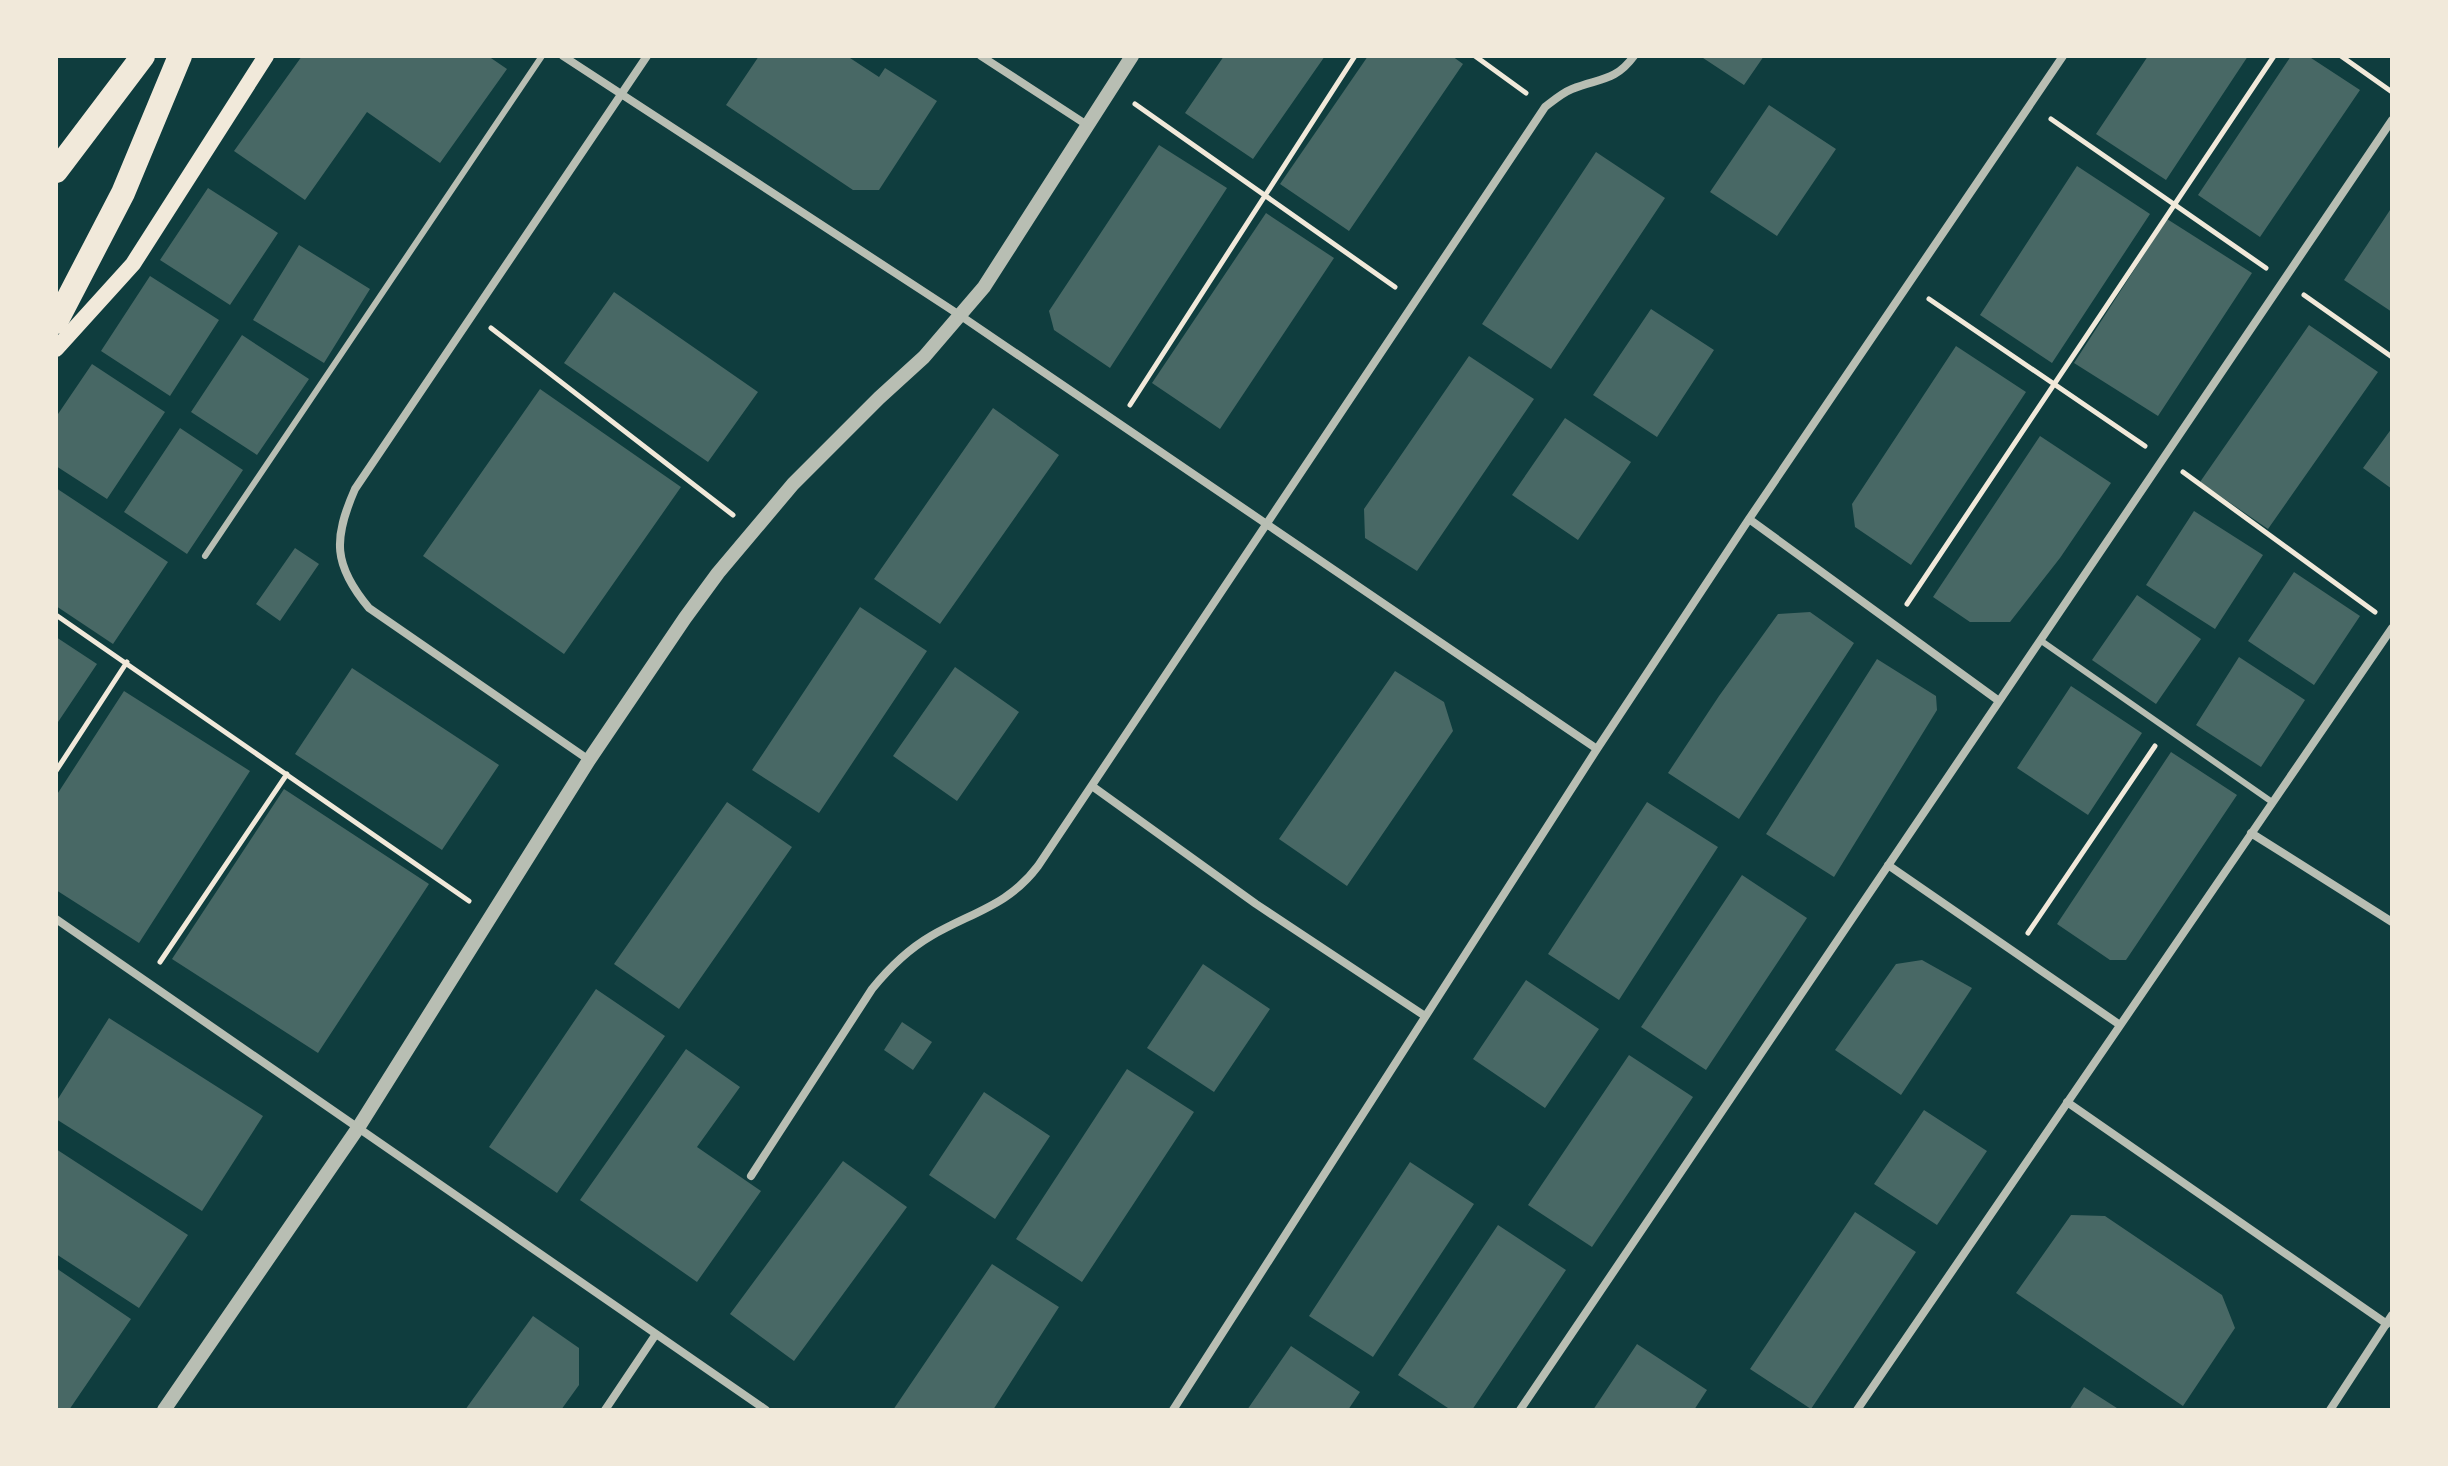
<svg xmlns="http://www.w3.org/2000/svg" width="2448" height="1466" viewBox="0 0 2448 1466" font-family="'Source Serif 4',serif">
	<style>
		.building { fill: #486865 }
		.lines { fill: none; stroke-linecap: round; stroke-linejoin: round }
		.path { stroke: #f1e9da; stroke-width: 5 }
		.service { stroke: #b8beb3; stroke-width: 6 }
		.minor { stroke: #b8beb3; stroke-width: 8 }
		.tertiary { stroke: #b8beb3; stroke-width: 14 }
		.secondary { stroke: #f1e9da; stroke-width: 16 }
		.motorway { stroke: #f1e9da; stroke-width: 24 }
	</style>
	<rect width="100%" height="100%" fill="#0f3d3e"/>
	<path class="building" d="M302 56H488L507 69 440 163 367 112 305 200 234 151Z
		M759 56H851L850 58 879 77 885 68 937 101 879 190H853L726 105Z
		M1224 56H1325L1253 159 1185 113Z
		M1368 56H1452L1463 64 1349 231 1280 184Z
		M1700 56H1764L1744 85Z
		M2148 56H2248L2166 180 2096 134Z
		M2291 56H2308L2360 90 2260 237 2198 195Z
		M1769 105 1836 149 1777 236 1710 192Z
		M1159 145 1227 188 1110 368 1054 330 1049 311Z
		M1596 152 1665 198 1551 369 1482 324Z
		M2077 166 2150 214 2052 363 1980 315Z
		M208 188 278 233 230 305 160 260Z
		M2392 207V312L2344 280Z
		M1266 213 1334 258 1220 429 1152 383Z
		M2167 219 2252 273 2158 416 2074 363Z
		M299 245 370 289 324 363 253 320Z
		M150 276 219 320 170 396 101 351Z
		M614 292 758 392 708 462 564 363Z
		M1651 309 1714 350 1657 437 1593 395Z
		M2309 325 2378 372 2268 529 2200 482Z
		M242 335 309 379 257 455 191 412Z
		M1956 346 2026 392 1911 565 1855 527 1852 504Z
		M1469 356 1534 399 1417 571 1365 538 1364 509Z
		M92 364 165 412 107 499 56 466V417Z
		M540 389 681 487 564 654 423 556Z
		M993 408 1059 455 940 624 874 579Z
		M1565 418 1631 462 1578 540 1512 495Z
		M180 428 243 470 187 554 124 512Z
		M2392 428V489L2363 468Z
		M2040 436 2111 483 2060 558 2010 622H1970L1933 597Z
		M56 488 168 562 113 644 56 606Z
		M2194 511 2263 555 2215 629 2146 585Z
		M295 548 319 564 280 621 256 604Z
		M2294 572 2360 616 2314 685 2248 641Z
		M2137 595 2201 639 2156 704 2092 660Z
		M860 607 927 651 819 813 752 770Z
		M1810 612 1854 643 1739 819 1668 773 1719 696 1778 614Z
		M56 637 97 664 56 725Z
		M2239 657 2305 700 2261 767 2196 725Z
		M1877 659 1936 696 1937 710 1834 877 1766 834Z
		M955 667 1019 712 957 801 893 756Z
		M352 668 499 765 442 850 295 754Z
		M1395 671 1444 702 1453 731 1347 886 1279 839Z
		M2071 686 2142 733 2088 815 2017 768Z
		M124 691 250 771 139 943 56 890V796Z
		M2171 752 2237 795 2126 960H2110L2057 924Z
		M284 789 429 884 318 1053 172 959Z
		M727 802 792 847 679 1009 614 964Z
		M1647 802 1718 847 1619 1000 1548 954Z
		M1742 875 1807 918 1706 1070 1641 1027Z
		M1922 960 1972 988 1901 1095 1835 1050 1896 964Z
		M1203 964 1270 1009 1214 1092 1147 1048Z
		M1526 980 1599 1029 1545 1108 1473 1059Z
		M596 989 665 1036 557 1193 489 1147Z
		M109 1018 263 1116 202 1211 56 1119V1102Z
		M902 1022 932 1042 913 1070 884 1050Z
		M686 1049 740 1087 697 1147 761 1191 697 1282 580 1200Z
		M1629 1055 1693 1097 1592 1247 1528 1205Z
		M1127 1069 1194 1112 1082 1282 1016 1239Z
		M984 1092 1050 1136 995 1219 929 1175Z
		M1924 1110 1987 1151 1937 1225 1874 1184Z
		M56 1149 188 1235 139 1308 56 1254Z
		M843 1161 907 1207 794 1361 730 1314Z
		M1410 1162 1474 1204 1373 1357 1309 1316Z
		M1855 1212 1916 1252 1811 1409 1750 1369Z
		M2071 1215 2105 1216 2222 1295 2235 1328 2183 1406 2016 1293Z
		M1498 1225 1566 1270 1472 1410H1451L1398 1375Z
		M992 1264 1059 1307 993 1410H893Z
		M56 1268 131 1319 69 1410H56Z
		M533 1316 579 1348V1385L561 1410H465Z
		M1637 1344 1707 1390 1694 1410H1593Z
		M1291 1346 1360 1392 1348 1410H1247Z
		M2084 1387 2120 1410H2069Z"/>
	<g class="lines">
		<path class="path" d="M1475 56 1526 93
			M2341 56 2392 92
			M1135 104 1395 287
			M2051 119 2266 268
			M2304 295 2392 357
			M1929 299 2145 446
			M491 328 733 515
			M1130 405 1355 56
			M2183 472 2375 612
			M1907 604 2274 56
			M56 615 469 901
			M56 771 127 662
			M2028 933 2155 746
			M160 962 287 774"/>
		<path class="service" d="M205 556 542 56
			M2040 640 2272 802"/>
		<path class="minor" d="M563 56 961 316 1597 749
			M981 56 1087 125
			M1749 519 1999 701
			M589 760 369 608C333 565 333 539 355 489L647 56
			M1092 786 1256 904 1425 1016
			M2251 833 2392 922
			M1888 865 2120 1025
			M56 919 766 1410
			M2067 1102 2387 1324
			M751 1176 872 989C889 968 907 950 931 936 972 912 1008 906 1038 866L1545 107C1554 100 1562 93 1572 89 1599 78 1615 82 1634 56
			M605 1410 656 1334
			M1173 1410 1597 749 1749 519 2063 56
			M1520 1410 2392 120
			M1857 1410 2392 628
			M2330 1410 2392 1315"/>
		<path class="tertiary" d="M164 1410 358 1128 589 760 685 618 718 573 793 484 879 398 924 357 984 287 1132 56"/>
		<path class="secondary" d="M56 349 133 264 266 56"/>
		<path class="motorway" d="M56 171 143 56
			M56 322 123 193 180 56"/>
	</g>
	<rect width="2448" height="1466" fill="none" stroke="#f1e9da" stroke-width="116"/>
</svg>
